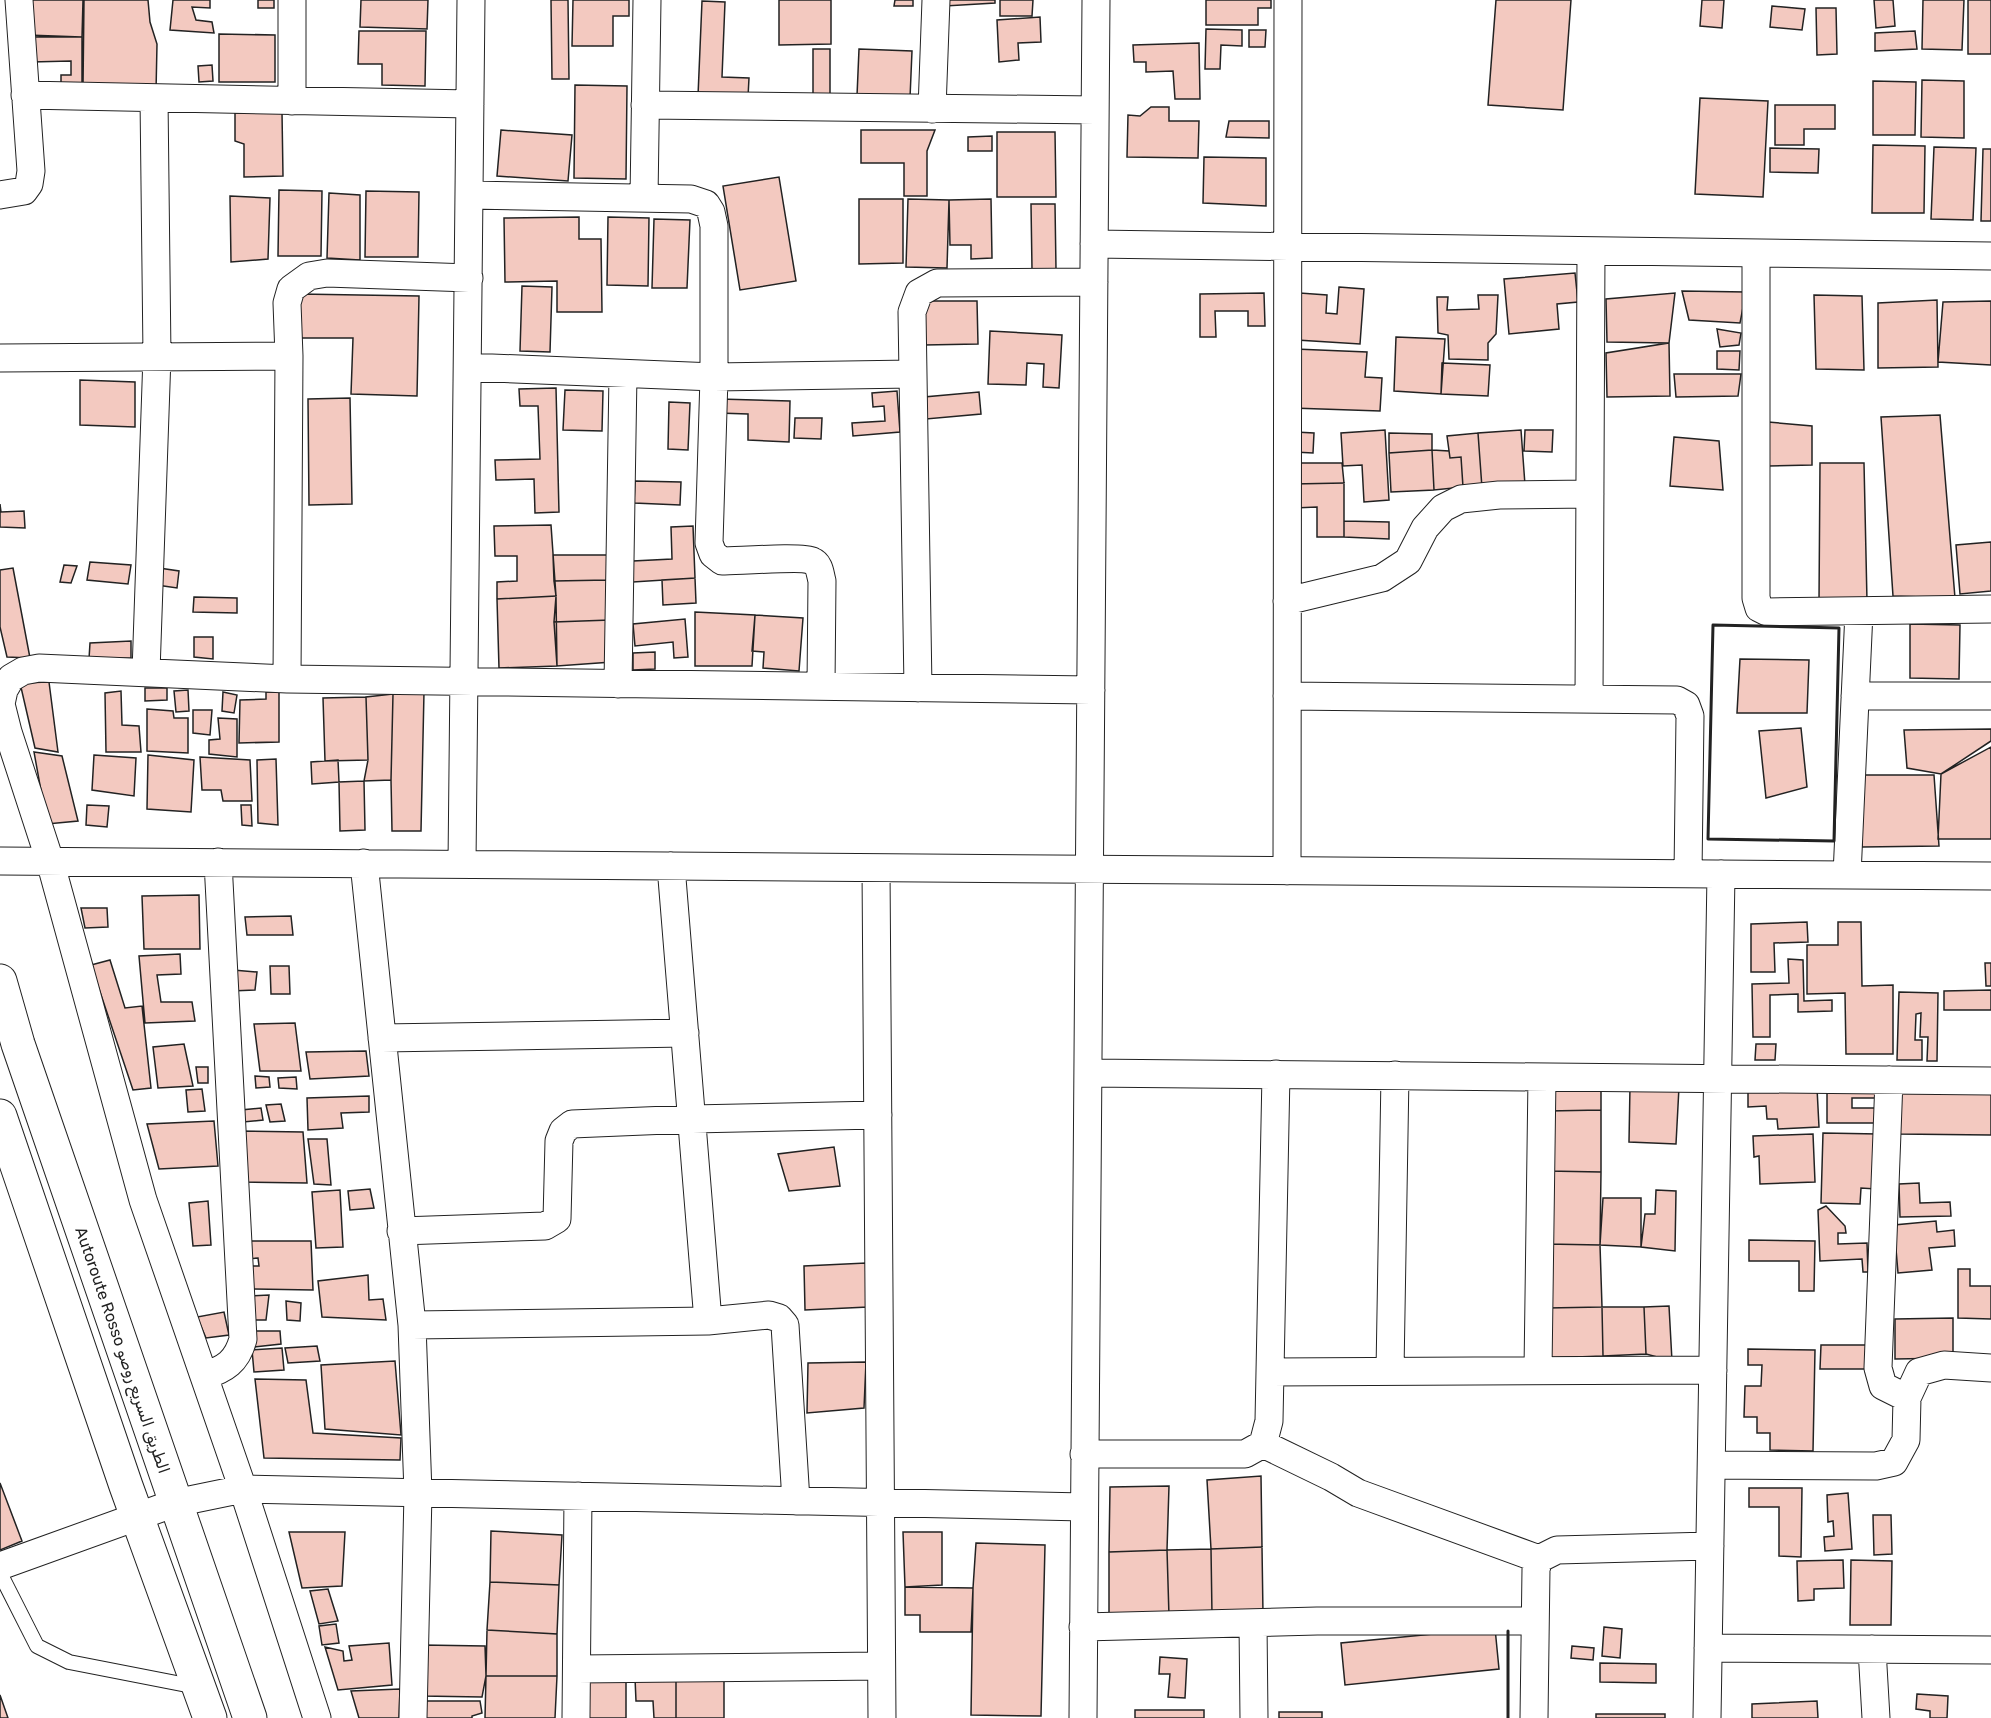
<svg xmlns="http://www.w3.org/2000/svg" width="1991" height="1718" viewBox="0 0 1991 1718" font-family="Rubik,'Noto Naskh Arabic',sans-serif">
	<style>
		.building { fill: #f3c9c0; stroke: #222; stroke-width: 1.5 }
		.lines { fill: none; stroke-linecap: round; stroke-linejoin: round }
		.service-casing { stroke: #222; stroke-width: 16 }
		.minor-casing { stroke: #222; stroke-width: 29 }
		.trunk-casing { stroke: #222; stroke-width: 35 }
		.service { stroke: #fff; stroke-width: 14 }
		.minor { stroke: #fff; stroke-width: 27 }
		.trunk { stroke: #fff; stroke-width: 33 }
		.wall { stroke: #222; stroke-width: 3 }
		.labels { text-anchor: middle; stroke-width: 4.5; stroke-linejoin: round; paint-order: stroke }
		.street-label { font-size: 16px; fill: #222; stroke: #fff }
	</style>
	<rect width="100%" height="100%" fill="#fff"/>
	<path class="building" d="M28 0H83L82 37 27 35Z
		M84 0H148L150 22 157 44 156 92 83 87Z
		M173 0H210V8L192 7 196 20 212 22 214 33 170 30Z
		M258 0H274V8H258Z
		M361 0H428L427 29 360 27Z
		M551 0H568L569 79H552Z
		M573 0H629V16H613V46H572Z
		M779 0H831V44L779 45Z
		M895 0H913V6H894Z
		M945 0H995V3L945 6Z
		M1000 0H1033L1032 16H1000Z
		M1206 0H1271V8H1258V25H1206Z
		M1496 0H1571L1563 110 1488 105Z
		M1702 0H1724L1722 28 1700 26Z
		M1874 0H1893L1895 26 1876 28Z
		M1923 0H1964L1962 50 1922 49Z
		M1968 0H1991V54H1968Z
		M702 1 725 2 722 77 749 78 748 97 698 96Z
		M1772 6 1805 9 1802 30 1770 27Z
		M1816 8H1836L1837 54 1817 55Z
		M1040 17 1041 42 1018 43 1019 60 999 62 997 20Z
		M1206 29 1242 30V46L1221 45 1220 69H1205Z
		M1249 30H1266L1265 47H1249Z
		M359 31H426L425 86 382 85V64H358Z
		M1915 31 1917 49 1875 51V33Z
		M219 34 275 35V82H219Z
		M31 37H82V87H61V75H71V61L31 62Z
		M1199 43 1200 99H1175L1173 71 1146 72V62H1134L1133 45Z
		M813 49H830V96H813Z
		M859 49 912 51 910 98 857 96Z
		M212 65 213 81 199 82 198 66Z
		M1922 80 1964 81V138L1921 137Z
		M1873 81 1916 82 1915 135H1873Z
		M575 85 627 86 626 179 574 178Z
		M1700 98 1768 101 1763 197 1695 194Z
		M1775 105H1835V129H1804V145H1775Z
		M1151 107H1169V121H1199L1198 158 1127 157 1128 115 1140 116Z
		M282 112 283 176 244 177V144L235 141V113Z
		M1229 121H1269V138L1226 137Z
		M501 130 572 135 568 181 497 176Z
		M861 130H935L927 151V196H904V163H861Z
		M997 132H1055L1056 197H997Z
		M992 136V151H968V137Z
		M1873 145 1925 146 1924 213H1872Z
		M1934 147 1976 148 1973 220 1931 219Z
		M1770 148 1819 149 1818 173 1770 172Z
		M1983 149H1991V221H1981Z
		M1204 157 1266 158V206L1203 203Z
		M779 177 796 281 740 290 723 186Z
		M279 190 322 191 321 256H278Z
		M366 191 419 192 418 257H365Z
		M329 193 360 195V260L327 258Z
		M230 196 270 198 268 259 231 262Z
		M859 199H903V263L859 264Z
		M908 199 949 200 947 268 906 267Z
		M991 199 992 258 971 259V245H950L949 200Z
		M1031 204H1055L1056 269H1032Z
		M579 217V239H601L602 312H557V281L505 282 504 218Z
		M608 217 649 218 648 286 607 285Z
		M654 219 690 220 687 288H652Z
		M1575 273 1578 302 1557 304 1559 329 1509 334 1504 279Z
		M522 286 552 287 550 352 520 351Z
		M1339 287 1364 289 1360 344 1297 340 1300 293 1327 295 1326 313 1337 314Z
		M1682 291 1746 292 1740 323 1689 320Z
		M1264 293 1265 326H1248V311H1215L1216 337H1200V294Z
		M1675 293 1669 343 1607 342 1606 299Z
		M299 294 419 296 417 396 351 394 353 338H299Z
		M1478 295H1498L1496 334 1488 343V360L1449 359 1448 335 1438 333 1437 297H1448L1447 310 1479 309Z
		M1814 295 1862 296 1864 370 1816 369Z
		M1937 300 1938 367 1878 368V303Z
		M924 301H977L978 344 924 345Z
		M1991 301V365L1938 362 1943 302Z
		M1717 329 1741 333 1739 345 1720 347Z
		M990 331 1062 335 1059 388 1043 387 1044 364 1027 363 1026 385 988 384Z
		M1396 337 1445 339 1441 394 1394 391Z
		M1669 343 1670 396 1607 397 1606 353Z
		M1295 349 1367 352 1365 377 1382 378 1380 411 1292 408Z
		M1717 351H1740L1739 370 1717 369Z
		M1442 363 1490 365 1488 396 1441 394Z
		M1674 374H1741L1738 396 1676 397Z
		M80 380 135 382V427L80 425Z
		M556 388 559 512 535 513 534 479 496 480 495 460 540 459 538 406H520L519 389Z
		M565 390 603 391 602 431 563 430Z
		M897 391 900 432 853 436 852 423 885 421 884 406 873 407 872 393Z
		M979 392 981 414 926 419 924 397Z
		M350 398 352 504 309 505 308 399Z
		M719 399 790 401 789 442 748 440V414L718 413Z
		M669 402 690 403 688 450 668 449Z
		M1940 415 1955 598 1893 596 1881 417Z
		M795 418H822L821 439 794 438Z
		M1768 422 1812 426V465L1769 466Z
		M1385 430 1389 500 1364 502 1362 465 1343 466 1341 433Z
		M1521 430 1525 485 1482 488 1478 433Z
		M1525 430H1553L1552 452 1524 451Z
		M1295 432 1314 433 1313 453 1294 452Z
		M1389 433 1432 434V450L1389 453Z
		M1478 433 1482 488 1463 487 1461 457 1450 458 1447 436Z
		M1674 437 1719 441 1723 490 1670 486Z
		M1432 450 1449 451 1450 458 1461 457 1463 487 1434 490Z
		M1432 450 1434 490 1391 492 1389 453Z
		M1294 463H1342L1344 483 1293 484Z
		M1820 463H1864L1867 601 1819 602Z
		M635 481 681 482 680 505 634 503Z
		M1344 483V537H1317V507L1294 508 1293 484Z
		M0 504 1 512 24 511 25 528 0 527Z
		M1344 521 1389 522V539L1344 537Z
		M551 525 556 596 497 599V582L517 581V556H495L494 526Z
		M693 526 695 578 633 582V561L672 559 671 527Z
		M1991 542V591L1960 594 1956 545Z
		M553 555H608V580L554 581Z
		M90 562 131 565 128 584 87 580Z
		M64 565 77 566 71 583 60 582Z
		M13 568 30 658 7 657 0 627V570Z
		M159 568 179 571 177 588 157 585Z
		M695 578 696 603 663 605 662 580Z
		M608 580 610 620 554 622 556 596 554 581Z
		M556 596 557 666 499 668 497 599Z
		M194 597 237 598V613L193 612Z
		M695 612 755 615 752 666H695Z
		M755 615 803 618 799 671 763 668 764 652 752 651Z
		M685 619 688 657 674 658 673 642 635 646 633 624Z
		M610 620 612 662 557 666 554 622Z
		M1910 624 1960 625 1959 679 1910 678Z
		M194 637H213V659L194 657Z
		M131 641V658L89 659 90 643Z
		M655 652V669L633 670V653Z
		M1740 659 1809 660 1807 713H1737Z
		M49 682 58 752 35 748 20 683Z
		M145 688H167V700L145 701Z
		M188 690 189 711 176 712 174 691Z
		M121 691 122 725 139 726 141 752H106L105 693Z
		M223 692 237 695 234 713 222 711Z
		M266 692H279V742L239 743 240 700 266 699Z
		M424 692 421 831H392L391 780 393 694Z
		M393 694 391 780 364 781 368 760 366 697Z
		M366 697 368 760 325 761 323 698Z
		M147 709 173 711 174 718H188V753L147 751Z
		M193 710H212L210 735 193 733Z
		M218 718 237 719V757L209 754V740L220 739Z
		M1801 728 1807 787 1766 798 1759 731Z
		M1991 729V741L1941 774 1907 768 1904 730Z
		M1991 747V839H1938L1941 774Z
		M34 752 62 756 78 821 47 824Z
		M94 755 136 758 134 796 92 790Z
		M148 755 194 760 191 812 147 809Z
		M200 757 250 760 252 801H223L221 790H202Z
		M276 759 278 825 258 823 257 760Z
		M338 760 339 782 312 784 311 762Z
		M1863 775H1934L1939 846 1862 847Z
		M364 781 365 830 340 831 339 782Z
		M87 805 109 806 107 827 86 825Z
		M241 805H251L252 826 242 825Z
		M199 895 200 949H144L142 896Z
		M81 908H107L108 927 85 928Z
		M291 916 293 935H247L245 917Z
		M1807 922 1808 942 1774 943 1775 972H1751V924Z
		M1838 922H1861L1862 986 1893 985V1054H1846L1845 993 1807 994V945H1838Z
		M180 954 181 974 157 975 161 1002H192L195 1021 145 1023 139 956Z
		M1788 959 1803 960 1804 1001 1832 1000V1011L1798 1012V994L1770 995V1037H1753L1752 984 1789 983Z
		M110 960 125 1008 142 1006 151 1088 133 1090 91 965Z
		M1985 963H1991V986H1986Z
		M270 966H289L290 994H271Z
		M233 970 257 972 255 990 231 991Z
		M1991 990V1010H1944V991Z
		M1899 992 1938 993 1937 1061H1927L1928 1037H1920L1921 1013 1916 1014 1915 1040H1922V1060H1897Z
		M295 1023 301 1071H260L254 1024Z
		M184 1044 193 1086 158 1088 153 1047Z
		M1756 1044H1776L1775 1060H1755Z
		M366 1051 369 1076 310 1079 306 1052Z
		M196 1067H208V1083H198Z
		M255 1076 269 1077 270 1087 256 1088Z
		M296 1077 297 1089 279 1088 278 1078Z
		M1601 1082V1110L1548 1111 1547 1083Z
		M1827 1084H1882V1098H1852V1108H1882V1123H1827Z
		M1897 1085 1991 1086V1135L1897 1134Z
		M1630 1086 1679 1087 1676 1144 1629 1142Z
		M1817 1088 1819 1127 1778 1129 1777 1119H1767L1766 1106 1748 1107V1092Z
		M202 1089 205 1111 188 1112 186 1090Z
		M369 1096V1112L341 1113 343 1128 308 1130 307 1098Z
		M281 1104 285 1121 270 1122 266 1105Z
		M261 1108 263 1120 243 1122 241 1110Z
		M1601 1110V1172L1547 1171 1548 1111Z
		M214 1121 218 1166 159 1169 147 1124Z
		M236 1131 303 1132 307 1183 240 1182Z
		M1823 1133 1878 1134 1876 1189 1861 1188 1860 1204 1821 1203Z
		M1813 1134 1815 1182 1760 1184 1759 1156 1754 1157 1753 1136Z
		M308 1139H327L331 1185 314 1184Z
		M834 1147 840 1186 789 1191 778 1154Z
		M1547 1171 1601 1172 1600 1245 1547 1244Z
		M1919 1183 1920 1203 1950 1202 1951 1216 1900 1217 1899 1184Z
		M370 1189 374 1208 350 1210 348 1191Z
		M340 1190 343 1247 316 1248 312 1192Z
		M1656 1190 1676 1191 1675 1251 1641 1247 1645 1214H1655Z
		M1603 1198H1641V1247L1600 1245Z
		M208 1201 211 1245 193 1246 189 1203Z
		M1826 1206 1845 1226 1846 1233H1838V1244L1867 1243 1868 1272H1863L1862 1259 1820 1261 1818 1210Z
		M1936 1221 1937 1232 1954 1230 1955 1246 1929 1248 1932 1270 1898 1273 1894 1225Z
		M1749 1240 1815 1241 1814 1291H1799V1261H1749Z
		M244 1241H311L313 1290 249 1289 245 1266H259L258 1258 245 1259Z
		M1547 1244 1600 1245 1602 1307 1547 1308Z
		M866 1263 868 1307 805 1310 804 1266Z
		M1958 1269H1970V1286H1991V1319L1958 1318Z
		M368 1275 369 1300 383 1299 386 1320 322 1317 318 1281Z
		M269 1295 266 1320H250V1296Z
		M286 1301 301 1303 300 1321 287 1320Z
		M1669 1306 1672 1361 1646 1354 1644 1307Z
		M1602 1307H1644L1646 1354 1603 1356Z
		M1602 1307 1603 1356 1548 1358 1547 1308Z
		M224 1312 229 1335 206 1338 197 1317Z
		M1953 1318V1358L1895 1359V1319Z
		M252 1331H280L281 1344 253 1347Z
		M1821 1345H1870V1369H1820Z
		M317 1346 320 1361 288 1363 285 1348Z
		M282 1348 284 1370 254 1372 252 1350Z
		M1748 1349 1815 1350 1813 1451 1770 1450V1433H1757V1417H1744L1745 1386H1761L1762 1365H1748Z
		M395 1361 401 1435 325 1429 321 1365Z
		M866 1362 864 1408 807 1413 808 1363Z
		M255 1379 306 1380 313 1433 401 1438 400 1460 264 1458Z
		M1261 1476 1262 1547 1211 1549 1207 1480Z
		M0 1483 22 1541 0 1550Z
		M1169 1486 1167 1550 1109 1552 1110 1487Z
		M1749 1488H1802L1801 1557 1779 1556V1507H1749Z
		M1848 1493 1852 1549 1825 1551 1824 1537 1834 1536 1833 1521 1828 1522 1827 1495Z
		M1873 1515H1891L1892 1554 1874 1555Z
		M491 1531 562 1535 559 1585 490 1582Z
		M289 1532H345L342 1586 302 1588Z
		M903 1532H942V1585L905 1587Z
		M976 1543 1045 1545 1041 1716 971 1715 973 1588Z
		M1262 1547 1263 1614 1212 1615 1211 1549Z
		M1211 1549 1212 1615 1169 1616 1167 1550Z
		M1167 1550 1169 1616H1109V1552Z
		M1843 1560 1844 1588 1814 1589V1600L1798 1601 1797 1561Z
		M1851 1560 1892 1561 1891 1625H1850Z
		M490 1582 559 1585 557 1634 487 1630Z
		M905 1587 973 1588 971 1632H920V1615H905Z
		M328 1589 338 1621 319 1624 310 1591Z
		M336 1624 339 1643 322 1645 319 1626Z
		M1604 1627 1622 1629 1620 1658 1602 1656Z
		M1495 1628 1499 1669 1345 1685 1341 1643Z
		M487 1630 557 1634V1676H486Z
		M389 1643 392 1685 338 1690 325 1647 343 1651 344 1661 352 1660 349 1646Z
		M422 1645 485 1646 486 1676 482 1697 422 1696Z
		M1572 1646 1594 1648 1593 1660 1571 1658Z
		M1160 1657 1187 1659 1185 1698 1168 1697 1170 1674H1159Z
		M1600 1663 1656 1664V1683L1600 1682Z
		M486 1676H557L555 1718H485Z
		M635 1678 676 1681V1718H654L653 1701H636Z
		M724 1680V1718H676V1681Z
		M583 1681H626V1718H582Z
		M400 1689 399 1718H359L351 1691Z
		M1917 1694 1948 1696 1947 1718H1930V1711L1916 1709Z
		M0 1695 8 1718H0Z
		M421 1701H480L482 1713 472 1716V1718H421Z
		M1817 1701 1818 1718H1752V1704Z
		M1135 1710H1204V1718H1135Z
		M1279 1712H1322V1718H1279Z
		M1596 1714H1665V1718H1596Z"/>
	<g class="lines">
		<defs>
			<path id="service" d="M0 1573 37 1646 69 1662 197 1687"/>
			<path id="minor" d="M292 0V101
				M25 95 470 104
				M645 105 1095 110
				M932 109 936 0
				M0 195 24 191 29 184 31 171 19 0
				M469 195 691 199 706 204 711 212 714 226V377L709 543 713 554 722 561C737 561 803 556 812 561 820 564 820 574 822 581L821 686
				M644 198 647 0
				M1094 244 1991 256
				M1756 253V598L1759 608 1767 612 1991 609
				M0 358 289 356
				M468 367 714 377 912 374
				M1287 601 1382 578 1408 561 1425 528 1443 508 1461 499 1499 495 1590 494
				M146 672 157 356 154 98
				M287 679 289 356 287 303 291 289 309 276 327 273 469 278
				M618 684 623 374
				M918 688 912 312 919 293 937 283 1094 282
				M1287 696 1677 700 1686 705 1690 716 1688 874
				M1855 696H1991
				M1589 699 1591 251
				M0 861 1991 876
				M364 863 412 1325 418 1493 413 1718
				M462 864 471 0
				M671 866 708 1321
				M876 868 882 1718
				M1287 871 1288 0
				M1847 875 1859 612
				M382 1038 685 1033
				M1088 1073 1991 1081
				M1889 1080 1878 1368 1883 1386 1907 1398
				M401 1231 545 1226 557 1219 559 1141 563 1131 572 1124 692 1119 878 1115
				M412 1325 708 1321 769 1315 779 1318 785 1325 796 1501
				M1538 1370 1542 1077
				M1390 1371 1395 1075
				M1270 1372 1713 1370
				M204 1376C225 1369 237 1362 243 1339L218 862
				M1263 1444 1331 1477 1358 1493 1539 1559
				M1084 1454H1245L1263 1444 1269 1421 1276 1074
				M1712 1465 1876 1466 1894 1462 1906 1440 1907 1398 1919 1372 1944 1365 1991 1368
				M0 1566 175 1503 243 1489 1084 1507
				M1253 1623 1254 1718
				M1083 1627 1317 1621H1535
				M1708 1648 1991 1650
				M1872 1649 1876 1718
				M577 1669 881 1666
				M317 1718 243 1489 143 1200 50 861 8 732 1 704 4 690 11 678 23 671 39 668 287 679 1091 690
				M576 1718 578 1496
				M1083 1718 1096 0
				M1534 1718 1536 1569 1539 1559 1557 1550 1710 1546
				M1707 1718 1721 874"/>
			<path id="trunk" d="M0 981 18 1044 250 1718
				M0 1116 126 1486 210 1718"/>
		</defs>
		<use href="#service" class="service-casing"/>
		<use href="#minor" class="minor-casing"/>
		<use href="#trunk" class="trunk-casing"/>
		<use href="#service" class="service"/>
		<use href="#minor" class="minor"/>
		<use href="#trunk" class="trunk"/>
		<path class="wall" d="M1713 625 1839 628 1834 841 1708 839Z
			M1508 1631V1718"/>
	</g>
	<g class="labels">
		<g class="street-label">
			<text transform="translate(123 1350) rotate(71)" y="6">Autoroute Rosso الطريق السريع روصو</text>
		</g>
	</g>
</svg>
